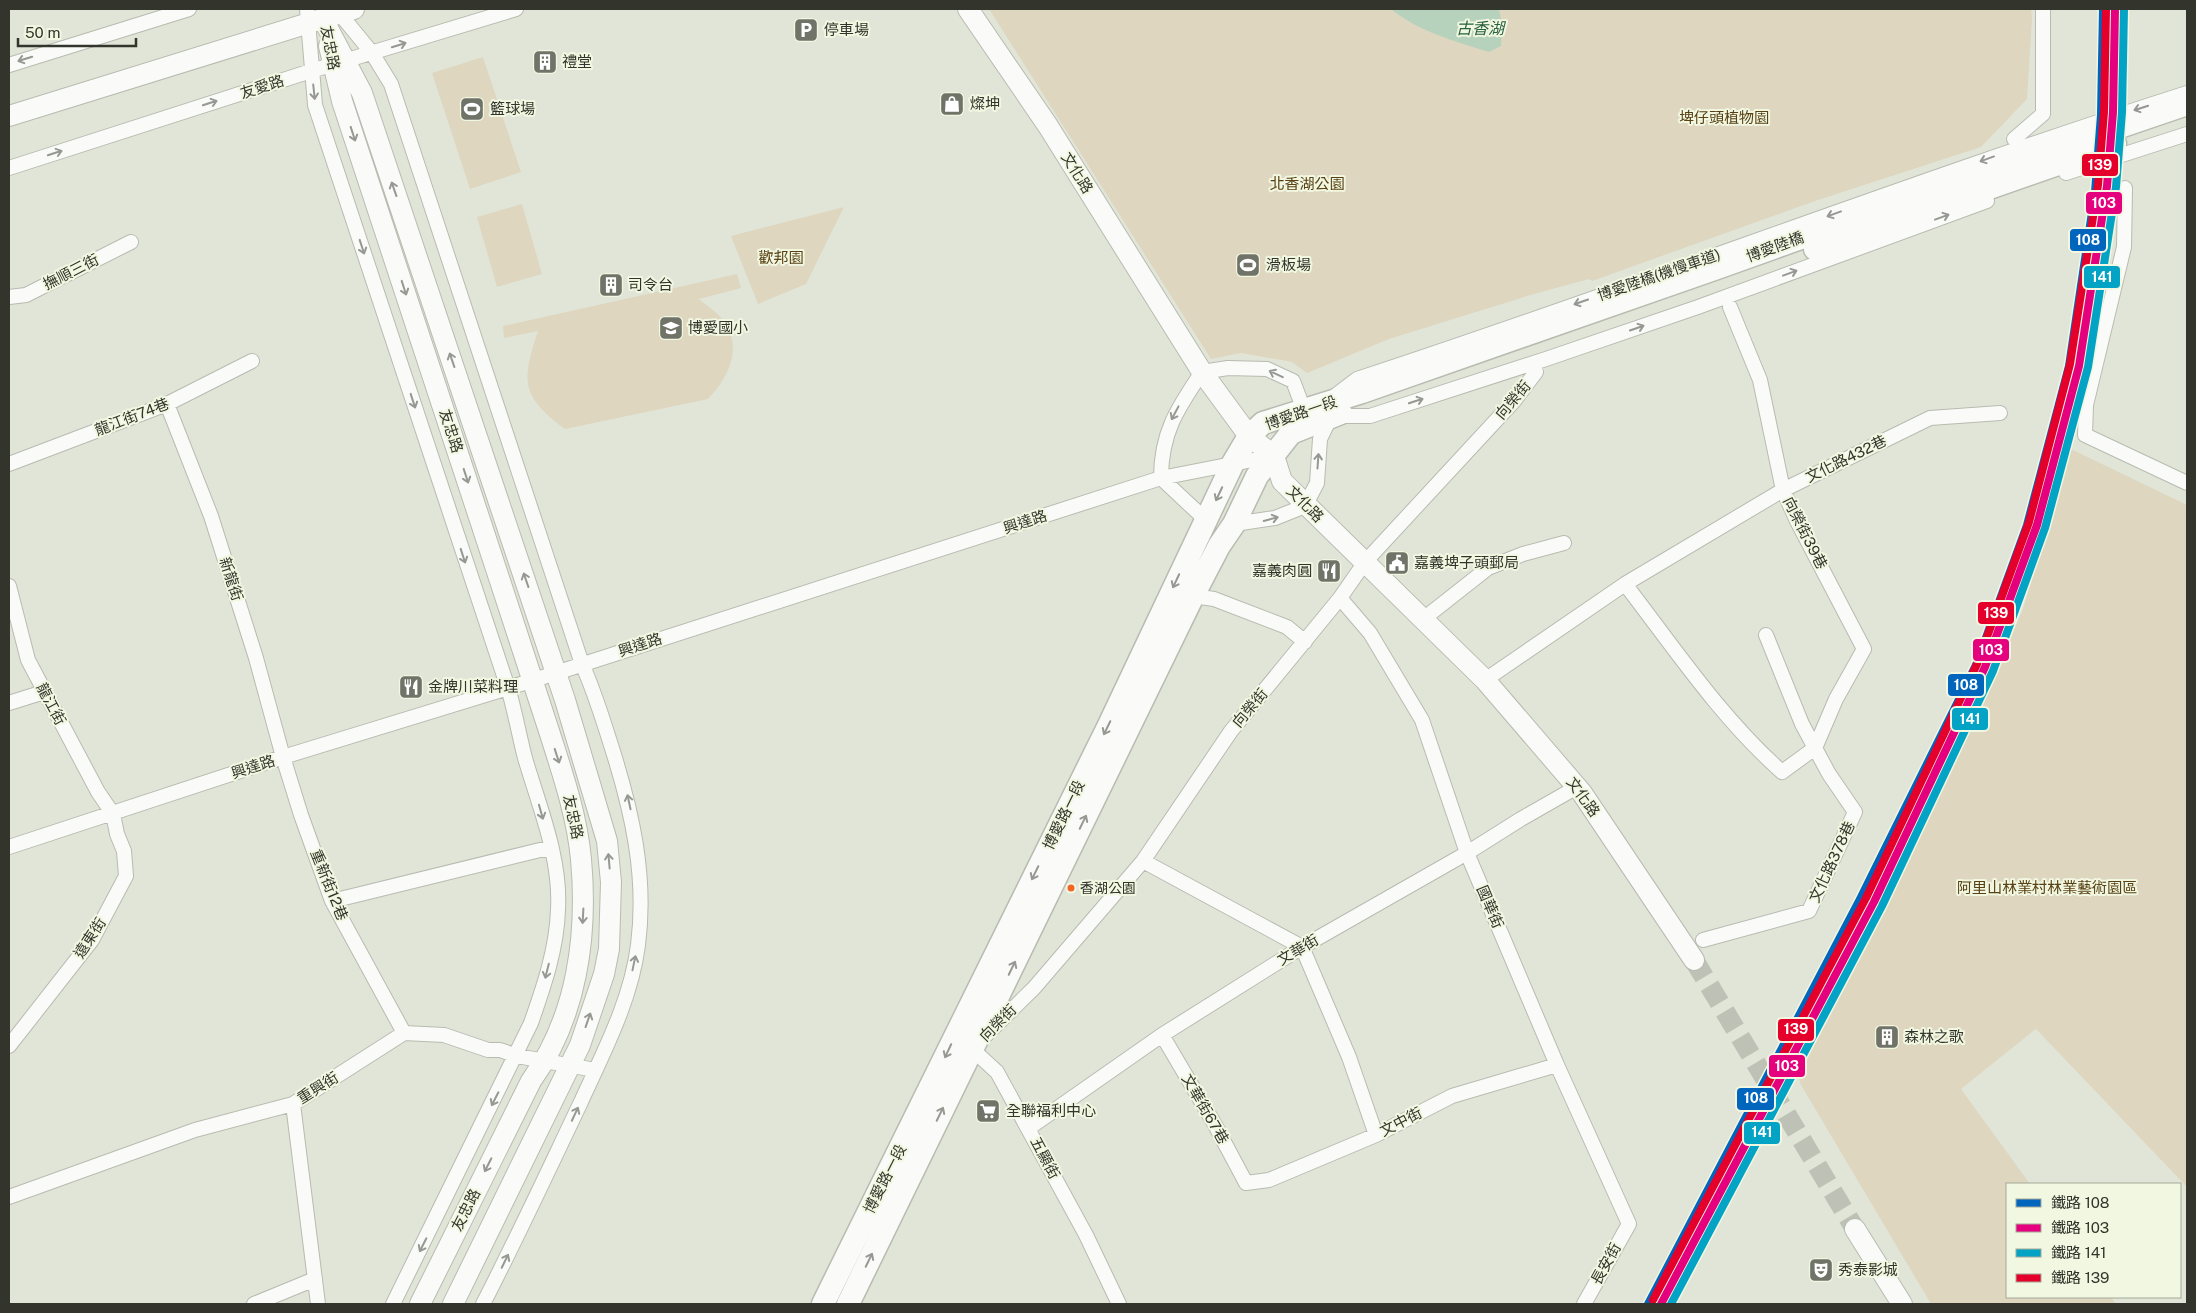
<svg xmlns="http://www.w3.org/2000/svg" width="2196" height="1313" viewBox="0 0 2196 1313" font-family="'Public Sans','Noto Sans TC',sans-serif">
	<style>
		.green { fill: #ded6bf }
		.water { fill: #b6d2bc }
		.lines { fill: none; stroke-linecap: round; stroke-linejoin: round }
		.secondary-tunnel { stroke: #bec2b6; stroke-width: 20; stroke-dasharray: 20 10; stroke-linecap: butt }
		.street-casing { stroke: #b8bbb0; stroke-width: 16 }
		.secondary-casing { stroke: #b8bbb0; stroke-width: 22 }
		.primary-casing { stroke: #b8bbb0; stroke-width: 25 }
		.street { stroke: #fafbf9; stroke-width: 14 }
		.secondary { stroke: #fafbf9; stroke-width: 20 }
		.primary { stroke: #fafbf9; stroke-width: 22 }
		.rail-1-casing { stroke: #f1f7e0; stroke-width: 11 }
		.rail-2-casing { stroke: #f1f7e0; stroke-width: 11 }
		.rail-3-casing { stroke: #f1f7e0; stroke-width: 11 }
		.rail-4-casing { stroke: #f1f7e0; stroke-width: 11 }
		.rail-1 { stroke: #0065bd; stroke-width: 8 }
		.rail-2 { stroke: #e5007d; stroke-width: 8 }
		.rail-3 { stroke: #03a3c6; stroke-width: 8 }
		.rail-4 { stroke: #e4002b; stroke-width: 8 }
		.oneway { stroke: #969892 }
		.bus-dot { fill: #f26522; stroke: #f1f7e0; stroke-width: 2 }
		.labels { text-anchor: middle; stroke-width: 4; stroke-linejoin: round; paint-order: stroke }
		.bus-label { font-size: 14px; fill: #33352c; stroke: #f1f7e0; text-anchor: start }
		.poi-label { font-size: 15px; fill: #33352c; stroke: #f1f7e0; text-anchor: start }
		.street-label { font-size: 15px; fill: #33352c; stroke: #f1f7e0 }
		.park-label { font-size: 15px; fill: #584114; stroke: #f1f7e0 }
		.water-label { font-size: 16px; font-style: italic; fill: #276341; stroke: #f1f7e0 }
		.line-badge { stroke: #f1f7e0; stroke-width: 2 }
		.badge-label { font-size: 14px; text-anchor: middle; font-weight: bold; fill: #fff }
	</style>
	<rect width="100%" height="100%" fill="#e1e5d8"/>
	<path class="green" d="M989 9H2031L2032 19 2027 99 1981 147 1818 200 1592 281 1589 279 1534 294 1389 339 1307 373 1292 362 1241 353 1211 359Z
		M483 57 521 172 470 189 432 73Z
		M522 204 542 274 497 287 477 217Z
		M844 207 806 284 758 304 731 236Z
		M737 274 741 288 699 299C707 306 719 313 725 323 743 350 727 379 708 399L565 429C521 396 521 382 538 331L504 338 503 326Z
		M2071 449 2187 505V1187L2036 1029 1961 1089 2030 1184H2007V1297H2111L2116 1304H1931L1801 1085 1796 1069 1972 728 2023 609Z"/>
	<path class="water" d="M1391 9H1499L1502 25 1501 46 1489 52C1455 41 1419 32 1391 9Z"/>
	<g class="lines">
		<path class="secondary-tunnel" d="M1694 960 1855 1229"/>
		<defs>
			<path id="street" d="M307 9 315 105 508 688C515 711 519 735 525 758 539 806 561 858 558 909 557 948 544 986 531 1023L393 1304
				M336 9 372 53 391 84 582 664C594 690 602 717 611 745 632 811 647 876 638 945 631 1001 603 1053 580 1104 548 1171 517 1238 483 1304
				M9 65 189 9
				M2014 139 2043 114V9
				M9 168 311 71 516 9
				M2066 173 2187 134
				M2125 188 2124 247 2086 405 2085 435 2187 483
				M9 297 26 295 131 242
				M1336 395 1357 379C1635 288 1908 182 2187 93
				M167 404 211 516 256 658 283 757 301 815 332 901 404 1033
				M9 464 167 404 252 361
				M1207 521 1161 478C1161 433 1177 409 1202 372L1228 368 1267 369 1293 381 1304 410
				M1234 524 1275 518 1305 506 1317 483 1320 439 1331 416H1370L1546 359 1698 307 1987 201
				M1625 584C1675 649 1721 718 1782 772L1815 748 1836 699 1864 649 1797 521 1783 490 1760 380 1730 307
				M9 586 28 660 98 792 113 814 117 834 124 851 126 876 92 940 9 1046
				M1193 596 1214 599 1287 627 1305 642
				M1340 598 1370 633 1422 720 1467 853 1557 1065 1629 1224 1584 1304
				M1422 620 1488 568 1523 554 1564 543
				M1485 680 1625 584 1783 490 1930 418 2000 413
				M9 703 44 692
				M9 847 283 757 534 680 1161 478 1273 456
				M1143 861 1302 947 1349 1057 1376 1135
				M332 901 540 850H552
				M1703 940 1809 911 1855 812 1829 774 1802 724 1766 635
				M1162 1035 1214 1123 1246 1183 1269 1180 1376 1135 1452 1096 1557 1065
				M983 1038 1034 988 1143 861 1231 731 1340 598 1365 562 1514 401 1536 372
				M970 1044 972 1049 997 1072 1086 1235 1119 1304
				M293 1104 318 1304
				M1029 1128 1162 1035 1302 947 1467 853 1521 819 1577 787
				M9 1197 195 1130 293 1104 404 1033 444 1035 488 1050H500L517 1056 595 1070
				M254 1304 315 1279"/>
			<path id="secondary" d="M968 9 1048 126 1202 372 1249 436 1274 456 1282 481 1485 680 1582 793 1694 960
				M323 19 362 93 565 700 607 841 611 882 609 949 604 974 580 1045 453 1304
				M329 46 342 101C395 263 449 425 502 587 518 636 534 685 550 734 563 775 577 816 581 859 588 936 577 1017 531 1081L420 1304
				M9 116 354 9
				M1855 1229 1902 1304"/>
			<path id="primary" d="M1815 249 2115 144
				M823 1304 1109 725 1233 463 1249 436 1263 423 1362 392 1717 268 1935 190 2187 104
				M848 1304 1193 596 1219 546 1234 524 1257 476 1291 433 1341 413"/>
		</defs>
		<use href="#street" class="street-casing"/>
		<use href="#secondary" class="secondary-casing"/>
		<use href="#primary" class="primary-casing"/>
		<use href="#street" class="street"/>
		<use href="#secondary" class="secondary"/>
		<use href="#primary" class="primary"/>
		<defs>
			<path id="rail-1" d="M1648 1304 1860 899 1976 665 2027 525 2069 366 2095 192 2101 115 2103 9"/>
			<path id="rail-2" d="M1661 1304 1874 902 1985 667 2037 525 2079 366 2107 186 2113 112 2115 9"/>
			<path id="rail-3" d="M1671 1304 1882 906 1993 671 2045 528 2088 367 2116 187 2122 112 2124 9"/>
			<path id="rail-4" d="M1653 1300 1866 898 1977 664 2029 522 2070 364 2098 185 2104 112 2106 9"/>
		</defs>
		<use href="#rail-1" class="rail-1-casing"/>
		<use href="#rail-2" class="rail-2-casing"/>
		<use href="#rail-3" class="rail-3-casing"/>
		<use href="#rail-4" class="rail-4-casing"/>
		<use href="#rail-1" class="rail-1"/>
		<use href="#rail-2" class="rail-2"/>
		<use href="#rail-3" class="rail-3"/>
		<use href="#rail-4" class="rail-4"/>
	</g>
	<defs><path id="oneway-shaft" d="M-6 0H5M1.5-3L5.5 0L1.5 3" fill="none" stroke-width="1.6" stroke-linecap="round" stroke-linejoin="round" transform="scale(1.25)"/></defs>
	<g class="oneway">
		<use href="#oneway-shaft" transform="translate(399 45) rotate(-17)"/>
		<use href="#oneway-shaft" transform="translate(25 59) rotate(163)"/>
		<use href="#oneway-shaft" transform="translate(314 92) rotate(84)"/>
		<use href="#oneway-shaft" transform="translate(210 103) rotate(-18)"/>
		<use href="#oneway-shaft" transform="translate(2141 108) rotate(162)"/>
		<use href="#oneway-shaft" transform="translate(353 134) rotate(72)"/>
		<use href="#oneway-shaft" transform="translate(55 153) rotate(-18)"/>
		<use href="#oneway-shaft" transform="translate(1987 159) rotate(160)"/>
		<use href="#oneway-shaft" transform="translate(394 189) rotate(-109)"/>
		<use href="#oneway-shaft" transform="translate(1834 214) rotate(160)"/>
		<use href="#oneway-shaft" transform="translate(1942 217) rotate(-20)"/>
		<use href="#oneway-shaft" transform="translate(362 247) rotate(72)"/>
		<use href="#oneway-shaft" transform="translate(1790 273) rotate(-20)"/>
		<use href="#oneway-shaft" transform="translate(404 288) rotate(72)"/>
		<use href="#oneway-shaft" transform="translate(1581 302) rotate(161)"/>
		<use href="#oneway-shaft" transform="translate(1637 328) rotate(-19)"/>
		<use href="#oneway-shaft" transform="translate(452 360) rotate(-109)"/>
		<use href="#oneway-shaft" transform="translate(1276 374) rotate(-155)"/>
		<use href="#oneway-shaft" transform="translate(413 401) rotate(72)"/>
		<use href="#oneway-shaft" transform="translate(1416 401) rotate(-18)"/>
		<use href="#oneway-shaft" transform="translate(1175 413) rotate(118)"/>
		<use href="#oneway-shaft" transform="translate(1318 461) rotate(-86)"/>
		<use href="#oneway-shaft" transform="translate(466 476) rotate(72)"/>
		<use href="#oneway-shaft" transform="translate(1219 494) rotate(115)"/>
		<use href="#oneway-shaft" transform="translate(1271 519) rotate(-15)"/>
		<use href="#oneway-shaft" transform="translate(463 556) rotate(72)"/>
		<use href="#oneway-shaft" transform="translate(526 580) rotate(-109)"/>
		<use href="#oneway-shaft" transform="translate(1176 581) rotate(115)"/>
		<use href="#oneway-shaft" transform="translate(1107 728) rotate(116)"/>
		<use href="#oneway-shaft" transform="translate(557 756) rotate(72)"/>
		<use href="#oneway-shaft" transform="translate(629 802) rotate(-102)"/>
		<use href="#oneway-shaft" transform="translate(541 812) rotate(74)"/>
		<use href="#oneway-shaft" transform="translate(1083 822) rotate(-64)"/>
		<use href="#oneway-shaft" transform="translate(609 861) rotate(-95)"/>
		<use href="#oneway-shaft" transform="translate(1035 873) rotate(116)"/>
		<use href="#oneway-shaft" transform="translate(583 916) rotate(93)"/>
		<use href="#oneway-shaft" transform="translate(634 963) rotate(-78)"/>
		<use href="#oneway-shaft" transform="translate(1012 968) rotate(-64)"/>
		<use href="#oneway-shaft" transform="translate(547 971) rotate(104)"/>
		<use href="#oneway-shaft" transform="translate(588 1020) rotate(-71)"/>
		<use href="#oneway-shaft" transform="translate(948 1051) rotate(115)"/>
		<use href="#oneway-shaft" transform="translate(495 1099) rotate(117)"/>
		<use href="#oneway-shaft" transform="translate(575 1114) rotate(-65)"/>
		<use href="#oneway-shaft" transform="translate(940 1114) rotate(-64)"/>
		<use href="#oneway-shaft" transform="translate(488 1165) rotate(117)"/>
		<use href="#oneway-shaft" transform="translate(423 1245) rotate(117)"/>
		<use href="#oneway-shaft" transform="translate(869 1260) rotate(-64)"/>
		<use href="#oneway-shaft" transform="translate(505 1261) rotate(-64)"/>
	</g>
	<defs>
		<symbol id="parking-square" viewBox="-11 -11 22 22"><rect x="-9" y="-9" width="18" height="18" rx="4" fill="#707368" stroke="#f1f7e0"/><path d="M-3.5-5.5H1a3.5 3.5 0 0 1 0 7H-1V5.5H-3.5ZM-1-3.4V-.6H.8a1.4 1.4 0 0 0 0-2.8Z" fill="#fff"/></symbol>
		<symbol id="building-square" viewBox="-11 -11 22 22"><rect x="-9" y="-9" width="18" height="18" rx="4" fill="#707368" stroke="#f1f7e0"/><path d="M-4-6H4V6H1V3H-1V6H-4ZM-2.5-4.3h1.7v1.8h-1.7ZM.8-4.3h1.7v1.8H.8ZM-2.5-1h1.7V.8h-1.7ZM.8-1h1.7V.8H.8Z" fill="#fff"/></symbol>
		<symbol id="shop-square" viewBox="-11 -11 22 22"><rect x="-9" y="-9" width="18" height="18" rx="4" fill="#707368" stroke="#f1f7e0"/><path d="M-5-2.5h2.3a2.7 3.5 0 0 1 5.4 0H5L5.5 6h-11ZM-1.5-2.5h3a1.5 2.3 0 0 0-3 0Z" fill="#fff"/></symbol>
		<symbol id="stadium-square" viewBox="-11 -11 22 22"><rect x="-9" y="-9" width="18" height="18" rx="4" fill="#707368" stroke="#f1f7e0"/><path d="M0-5a6.5 5 0 1 0 0 10a6.5 5 0 1 0 0-10ZM-3.5-1.8h7v3.6h-7Z" fill="#fff"/></symbol>
		<symbol id="school-square" viewBox="-11 -11 22 22"><rect x="-9" y="-9" width="18" height="18" rx="4" fill="#707368" stroke="#f1f7e0"/><path d="M0-5L7-2L0 1L-7-2ZM-4 1L0 2.5L4 1V4Q0 6-4 4Z" fill="#fff"/></symbol>
		<symbol id="civic-square" viewBox="-11 -11 22 22"><rect x="-9" y="-9" width="18" height="18" rx="4" fill="#707368" stroke="#f1f7e0"/><path d="M-.6-6.5H3V-4.5H.6V-3L4-1V1h2V6H-6V1h2V-1L-.6-3ZM-1.2 2.5V6h2.4V2.5Z" fill="#fff"/></symbol>
		<symbol id="restaurant-square" viewBox="-11 -11 22 22"><rect x="-9" y="-9" width="18" height="18" rx="4" fill="#707368" stroke="#f1f7e0"/><path d="M-5-6h1v4h1v-4h1v4h1v-4h1v5L-1.5 .5V6h-2V.5L-5-1ZM5-6V6H3V1.5H1.5Q1.5-4 5-6Z" fill="#fff"/></symbol>
		<symbol id="supermarket-square" viewBox="-11 -11 22 22"><rect x="-9" y="-9" width="18" height="18" rx="4" fill="#707368" stroke="#f1f7e0"/><path d="M-6-5.5h2.5l.6 2H6L4.5 2H-2.5L-4.4-4H-6ZM-1.5 3.2a1.3 1.3 0 1 0 .1 0ZM3 3.2a1.3 1.3 0 1 0 .1 0Z" fill="#fff"/></symbol>
		<symbol id="theatre-square" viewBox="-11 -11 22 22"><rect x="-9" y="-9" width="18" height="18" rx="4" fill="#707368" stroke="#f1f7e0"/><path d="M-5-5.5Q0-4 5-5.5V0Q5 5 0 6Q-5 5-5 0ZM-3.3-2.5H-1v1.5H-3.3ZM1-2.5H3.3v1.5H1ZM-2.8 1Q0 5.5 2.8 1Z" fill="#fff"/></symbol>
	</defs>
	<g fill-rule="evenodd">
		<use href="#parking-square" x="792" y="16" width="28" height="28"/>
		<use href="#building-square" x="531" y="48" width="28" height="28"/>
		<use href="#shop-square" x="938" y="90" width="28" height="28"/>
		<use href="#stadium-square" x="458" y="95" width="28" height="28"/>
		<use href="#stadium-square" x="1234" y="251" width="28" height="28"/>
		<use href="#building-square" x="597" y="271" width="28" height="28"/>
		<use href="#school-square" x="657" y="314" width="28" height="28"/>
		<use href="#civic-square" x="1383" y="549" width="28" height="28"/>
		<use href="#restaurant-square" x="1315" y="557" width="28" height="28"/>
		<use href="#restaurant-square" x="397" y="673" width="28" height="28"/>
		<use href="#building-square" x="1873" y="1023" width="28" height="28"/>
		<use href="#supermarket-square" x="974" y="1097" width="28" height="28"/>
		<use href="#theatre-square" x="1807" y="1256" width="28" height="28"/>
	</g>
	<circle class="bus-dot" cx="1071" cy="888" r="4.5"/>
	<g class="labels">
		<g class="bus-label">
			<text x="1080" y="893">香湖公園</text>
		</g>
		<g class="poi-label">
			<text x="824" y="35">停車場</text>
			<text x="562" y="67">禮堂</text>
			<text x="970" y="109">燦坤</text>
			<text x="490" y="114">籃球場</text>
			<text x="1266" y="270">滑板場</text>
			<text x="628" y="290">司令台</text>
			<text x="688" y="333">博愛國小</text>
			<text x="1414" y="568">嘉義埤子頭郵局</text>
			<text x="1312" y="576" text-anchor="end">嘉義肉圓</text>
			<text x="428" y="692">金牌川菜料理</text>
			<text x="1904" y="1042">森林之歌</text>
			<text x="1006" y="1116">全聯福利中心</text>
			<text x="1838" y="1275">秀泰影城</text>
		</g>
		<g class="street-label">
			<text transform="translate(330 48) rotate(79)" y="5">友忠路</text>
			<text transform="translate(262 87) rotate(-18)" y="5">友愛路</text>
			<text transform="translate(1077 173) rotate(58)" y="5">文化路</text>
			<text transform="translate(1775 247) rotate(-20)" y="5">博愛陸橋</text>
			<text transform="translate(71 272) rotate(-27)" y="5">撫順三街</text>
			<text transform="translate(1659 275) rotate(-19)" y="5">博愛陸橋(機慢車道)</text>
			<text transform="translate(1513 400) rotate(-50)" y="5">向榮街</text>
			<text transform="translate(1301 413) rotate(-19)" y="5">博愛路一段</text>
			<text transform="translate(132 417) rotate(-21)" y="5">龍江街74巷</text>
			<text transform="translate(451 431) rotate(72)" y="5">友忠路</text>
			<text transform="translate(1846 459) rotate(-26)" y="5">文化路432巷</text>
			<text transform="translate(1305 504) rotate(45)" y="5">文化路</text>
			<text transform="translate(1025 522) rotate(-18)" y="5">興達路</text>
			<text transform="translate(1805 533) rotate(63)" y="5">向榮街39巷</text>
			<text transform="translate(231 579) rotate(72)" y="5">新龍街</text>
			<text transform="translate(640 645) rotate(-18)" y="5">興達路</text>
			<text transform="translate(51 704) rotate(62)" y="5">龍江街</text>
			<text transform="translate(1250 708) rotate(-50)" y="5">向榮街</text>
			<text transform="translate(253 767) rotate(-18)" y="5">興達路</text>
			<text transform="translate(1583 797) rotate(54)" y="5">文化路</text>
			<text transform="translate(1064 815) rotate(-64)" y="5">博愛路一段</text>
			<text transform="translate(573 817) rotate(78)" y="5">友忠路</text>
			<text transform="translate(1832 862) rotate(-65)" y="5">文化路378巷</text>
			<text transform="translate(329 885) rotate(68)" y="5">重新街12巷</text>
			<text transform="translate(1490 907) rotate(67)" y="5">國華街</text>
			<text transform="translate(90 938) rotate(-57)" y="5">遠東街</text>
			<text transform="translate(1298 950) rotate(-31)" y="5">文華街</text>
			<text transform="translate(998 1023) rotate(-45)" y="5">向榮街</text>
			<text transform="translate(318 1088) rotate(-32)" y="5">重興街</text>
			<text transform="translate(1205 1109) rotate(60)" y="5">文華街67巷</text>
			<text transform="translate(1401 1122) rotate(-27)" y="5">文中街</text>
			<text transform="translate(1045 1158) rotate(62)" y="5">五顯街</text>
			<text transform="translate(885 1179) rotate(-63)" y="5">博愛路一段</text>
			<text transform="translate(466 1210) rotate(-63)" y="5">友忠路</text>
			<text transform="translate(1606 1264) rotate(-61)" y="5">長安街</text>
		</g>
		<g class="park-label">
			<text x="1724" y="123">埤仔頭植物園</text>
			<text x="1307" y="189">北香湖公園</text>
			<text x="781" y="263">歡邦園</text>
			<text x="2047" y="893">阿里山林業村林業藝術園區</text>
		</g>
		<g class="water-label">
			<text x="1480" y="34">古香湖</text>
		</g>
	</g>
	<g class="line-badge">
		<rect x="2081" y="153" width="38" height="24" rx="5" fill="#e4002b"/>
		<rect x="2085" y="191" width="38" height="24" rx="5" fill="#e5007d"/>
		<rect x="2069" y="228" width="38" height="24" rx="5" fill="#0065bd"/>
		<rect x="2083" y="265" width="38" height="24" rx="5" fill="#03a3c6"/>
		<rect x="1977" y="601" width="38" height="24" rx="5" fill="#e4002b"/>
		<rect x="1972" y="638" width="38" height="24" rx="5" fill="#e5007d"/>
		<rect x="1947" y="673" width="38" height="24" rx="5" fill="#0065bd"/>
		<rect x="1951" y="707" width="38" height="24" rx="5" fill="#03a3c6"/>
		<rect x="1777" y="1018" width="38" height="24" rx="5" fill="#e4002b"/>
		<rect x="1768" y="1054" width="38" height="24" rx="5" fill="#e5007d"/>
		<rect x="1736" y="1087" width="39" height="24" rx="5" fill="#0065bd"/>
		<rect x="1743" y="1121" width="38" height="24" rx="5" fill="#03a3c6"/>
	</g>
	<g class="badge-label">
		<text x="2100" y="170">139</text>
		<text x="2104" y="208">103</text>
		<text x="2088" y="245">108</text>
		<text x="2102" y="282">141</text>
		<text x="1996" y="618">139</text>
		<text x="1991" y="655">103</text>
		<text x="1966" y="690">108</text>
		<text x="1970" y="724">141</text>
		<text x="1796" y="1034">139</text>
		<text x="1787" y="1071">103</text>
		<text x="1756" y="1103">108</text>
		<text x="1762" y="1137">141</text>
	</g>
	<rect width="2196" height="1313" fill="none" stroke="#33352c" stroke-width="20"/>
	<rect x="2006" y="1183" width="175" height="115" fill="#f1f7e0" stroke="#a5a998"/>
	<rect x="2016" y="1199" width="25" height="8" fill="#0065bd" stroke="#a5a998"/>
	<text x="2051" y="1208" font-size="15" fill="#33352c">鐵路 108</text>
	<rect x="2016" y="1224" width="25" height="8" fill="#e5007d" stroke="#a5a998"/>
	<text x="2051" y="1233" font-size="15" fill="#33352c">鐵路 103</text>
	<rect x="2016" y="1249" width="25" height="8" fill="#03a3c6" stroke="#a5a998"/>
	<text x="2051" y="1258" font-size="15" fill="#33352c">鐵路 141</text>
	<rect x="2016" y="1274" width="25" height="8" fill="#e4002b" stroke="#a5a998"/>
	<text x="2051" y="1283" font-size="15" fill="#33352c">鐵路 139</text>
	<path d="M18 38v8h118v-8" fill="none" stroke="#33352c" stroke-width="2.5"/>
	<text x="25" y="38" font-size="15" fill="#33352c" stroke="#f1f7e0" stroke-width="4" paint-order="stroke">50 m</text>
</svg>
